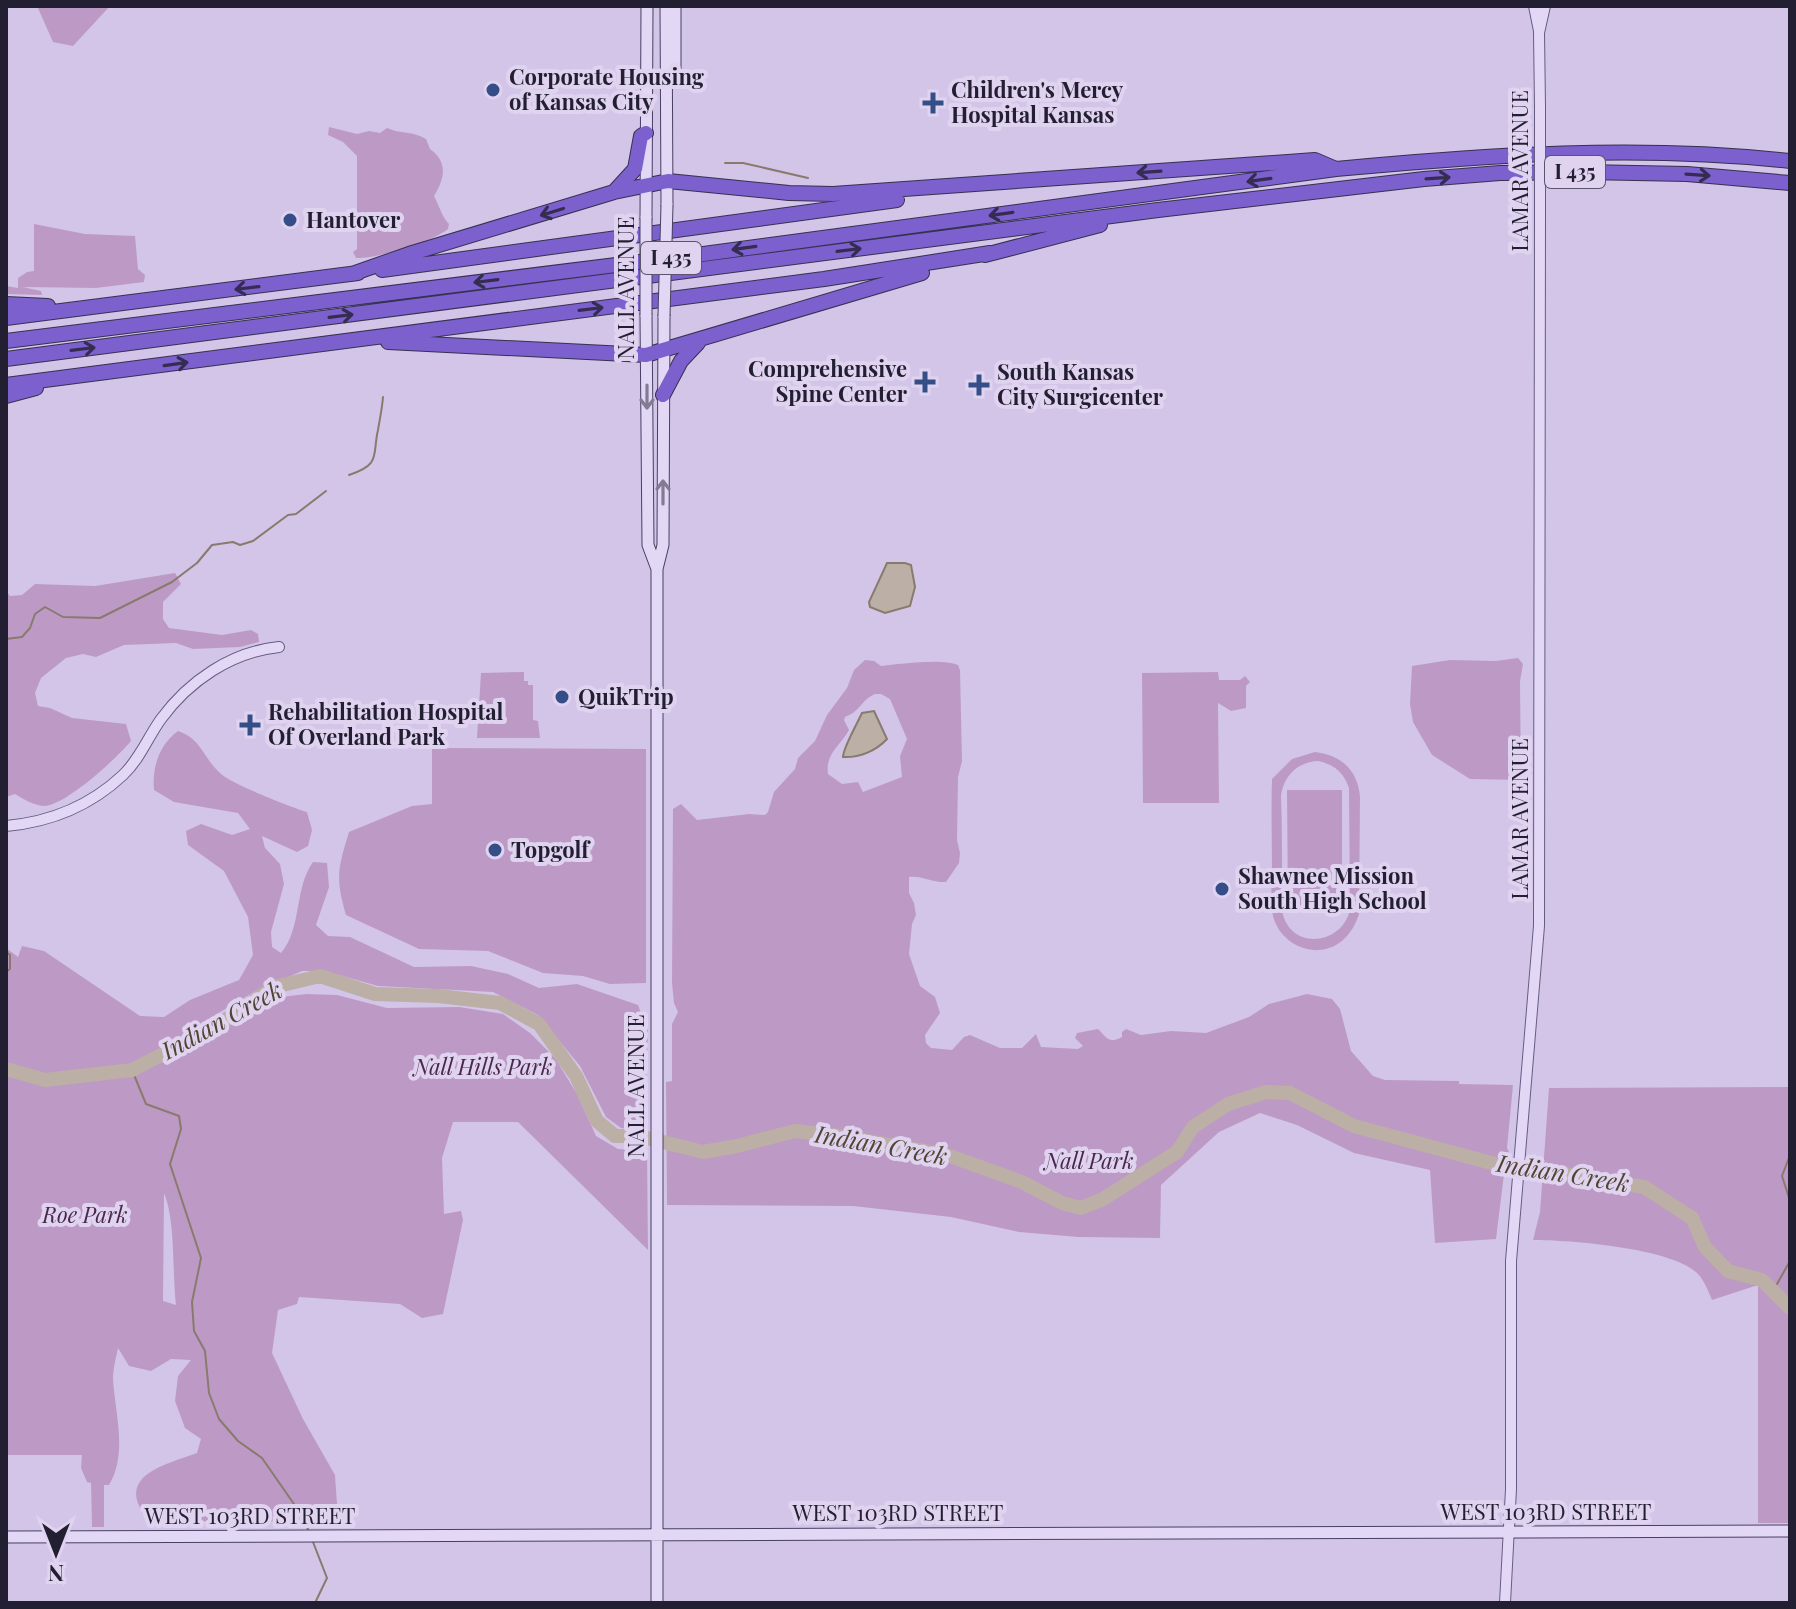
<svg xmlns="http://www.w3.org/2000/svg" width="1796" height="1609" viewBox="0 0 1796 1609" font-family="'Playfair Display',serif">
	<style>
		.green { fill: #bd9ac5; fill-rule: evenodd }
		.water { fill: #bcafa6; stroke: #897a6e; stroke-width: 2 }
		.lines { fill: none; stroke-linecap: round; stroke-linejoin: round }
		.stream { stroke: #897a6e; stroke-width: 2 }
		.river { stroke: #bcafa6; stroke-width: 14 }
		.tertiary-casing { stroke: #655d80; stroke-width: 12 }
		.secondary-casing { stroke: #474062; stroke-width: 13 }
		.motorway-casing { stroke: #36314f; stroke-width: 16 }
		.tertiary { stroke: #e2d7f4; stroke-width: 10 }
		.secondary { stroke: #e2d7f4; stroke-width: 11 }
		.motorway { stroke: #7c60cd; stroke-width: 14 }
		.tertiary-bridge-casing { stroke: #655d80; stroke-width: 12; stroke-linecap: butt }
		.secondary-bridge-casing { stroke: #474062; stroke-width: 13; stroke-linecap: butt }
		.tertiary-bridge { stroke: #e2d7f4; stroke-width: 10 }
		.secondary-bridge { stroke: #e2d7f4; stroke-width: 11 }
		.oneway { stroke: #352c51 }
		.oneway2 { stroke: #827b93 }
		.poi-dot { fill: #354e88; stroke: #dfd3f0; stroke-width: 3 }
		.labels { text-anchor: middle; stroke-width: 8; stroke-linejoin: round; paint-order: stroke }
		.shield { fill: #dfd3f0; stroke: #5b556b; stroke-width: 2 }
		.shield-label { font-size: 20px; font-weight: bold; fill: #231f32 }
		.poi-label { font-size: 22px; font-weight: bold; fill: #231f32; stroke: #dfd3f0; text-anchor: start }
		.street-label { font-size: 22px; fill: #231f32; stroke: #dfd3f0 }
		.park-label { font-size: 22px; font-style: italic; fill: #4a284c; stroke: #dfd3f0 }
		.water-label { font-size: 24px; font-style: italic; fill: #504530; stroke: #dfd3f0 }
	</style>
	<rect width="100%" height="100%" fill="#d3c5e8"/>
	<path class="green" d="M37 6H110L73 46 53 42Z
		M329 127 357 134 369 131 380 133 387 128C400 134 413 131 426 139L430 149C448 162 445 178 434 196 439 205 442 217 449 224L448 229C432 242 376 259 356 258L353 252 357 249V156L343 142 328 135Z
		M34 224 85 234 135 236 138 269 145 275 144 282 96 288 23 287 41 291 42 295 6 294V286L18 288V278L27 272 34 271Z
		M175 573 181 584 163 602V619L169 628 222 635 251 630 258 634 259 642 240 647 193 649 176 643 124 645 96 657 83 654 66 658 41 678 35 693 38 706 50 708 72 718 126 724 131 741C116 759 67 804 45 806 35 806 23 799 15 794L6 797V591L10 596 22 595 35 584 95 586Z
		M1518 658 1523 664 1520 681 1521 780 1470 779 1432 755 1413 722 1410 704 1412 666 1450 660 1496 661Z
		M865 660 874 661 881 666C899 664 942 658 958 665L960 670 962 761 958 777 957 840 960 853 959 863 946 882C933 883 921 875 909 877V893L914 903 916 915 912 924 909 954 920 986 935 997 940 1013 925 1035 926 1043 931 1048 952 1050 964 1037 970 1035 1000 1048H1022L1036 1034 1041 1047 1078 1049 1083 1046 1075 1038 1077 1033 1098 1029C1107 1038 1109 1044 1122 1037V1032L1126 1029 1141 1035 1171 1031 1206 1033 1249 1017 1269 1004 1307 994 1332 999 1340 1009 1351 1051 1373 1076 1385 1080 1459 1081V1084L1513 1085 1507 1148 1510 1154 1506 1158 1496 1239 1435 1243 1430 1170 1354 1153 1297 1125 1260 1113 1219 1132 1161 1185 1160 1238 1078 1237 1019 1232 951 1217 853 1206 667 1205 666 1082 672 1081V1024L678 1012 674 1003 672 983 673 809 681 804 697 820 749 814 765 815 768 812 774 792 795 769 798 758 815 741 827 715 847 688 854 670ZM875 694H881L890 699 907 739 900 756 902 777 863 792 858 782 842 784 828 774C825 754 840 746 849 730L844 720 845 717C861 711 861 700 875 694Z
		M524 672V681H528V685H533V720L538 721 540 738H477L481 673Z
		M1218 672 1219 680H1240L1245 676 1250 682 1246 686V708L1231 711 1218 703 1219 803H1143L1142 673Z
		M178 731C202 739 203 758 221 774 232 784 291 807 307 812L312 830 308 846 297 852 262 836 265 848 280 864 284 884 271 932 272 947 281 953C302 929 294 888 313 862L327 863 329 887 316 925 328 936 350 937 414 967 471 966 508 974 539 988 577 984 638 1005 648 1031 645 1118 638 1130 621 1128 606 1117 580 1066 538 1015 493 992 378 986 325 971H302L254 992 200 1024 215 1037 241 1014 272 998 307 994 337 995 387 1008 459 1007 503 1014 530 1033 555 1058 577 1094 596 1136 618 1149 647 1151 648 1250 518 1122H453L442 1158 444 1214 461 1211 463 1220 443 1314 422 1318 400 1304 299 1297 297 1304 278 1310 272 1353 303 1419 335 1475 337 1504 333 1519 323 1522 149 1521C112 1477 163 1465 197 1453L201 1439 185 1428 175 1401 178 1376 191 1360 171 1359 151 1371 129 1366 118 1348C116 1358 113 1369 113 1379 115 1413 128 1454 109 1485H104V1527H92L91 1483 87 1482 81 1468 82 1455H8L6 1425V948L18 957 22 946 44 951 140 1016 164 1017 190 1000 239 980 253 955 248 917 224 871 188 845 186 831 201 824 232 835 250 829 238 813 174 802 154 790C152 767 159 745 178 731ZM164 1193C176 1222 172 1273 176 1305L163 1301Z
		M432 748 646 749V983L610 984 583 976 543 973 488 951 419 949 346 915C335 878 338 868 349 832L412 806 432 804Z
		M1315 752C1341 755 1358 770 1360 797L1359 914C1354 930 1343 945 1326 949 1306 954 1283 942 1275 922 1269 908 1272 888 1272 873 1272 841 1271 810 1272 779L1292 759ZM1318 761C1334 764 1344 773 1349 788L1350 909C1344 943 1294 952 1283 915 1280 904 1282 889 1282 877 1282 850 1282 823 1281 796 1284 775 1298 762 1318 761Z
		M1287 790H1342V909L1288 910Z
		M1790 1087V1523H1758V1285L1712 1300C1708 1290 1704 1280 1697 1273 1671 1248 1570 1240 1533 1240L1540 1212 1549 1088Z"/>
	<path class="water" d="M887 563H905L911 565 915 587 910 606 885 613 870 607 869 602Z
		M874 711 887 739C876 751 859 758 843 757 843 748 857 724 862 713Z"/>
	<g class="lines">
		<path class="stream" d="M725 163H743L808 178
			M349 475C382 464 372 455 378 430 380 418 382 409 383 397
			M6 639 22 637 30 628 35 614 45 607 63 617 100 618 172 582 197 563 212 545 233 542 240 545 253 541 288 515 296 514 326 491
			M6 952 10 955V969L6 972
			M132 1070 146 1104 179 1116 181 1129 170 1164 201 1258 192 1302 194 1331 205 1351 209 1393 219 1419 238 1441 262 1458 303 1517 309 1532
			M1790 1155 1782 1176 1790 1201
			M1773 1291 1790 1261
			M313 1542 327 1578 315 1603"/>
		<path class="river" d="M6 1069 45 1080 132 1070 212 1029 274 987 320 976 375 994 438 996 500 1003 539 1024 576 1076 597 1121 615 1136H639L703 1152 737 1146 795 1131 833 1135 947 1155 1022 1182 1062 1203 1081 1208 1103 1199 1177 1152 1193 1127 1228 1104 1266 1092 1290 1093 1354 1126 1529 1173 1552 1172 1644 1187 1692 1218 1705 1247 1728 1271 1762 1280 1790 1308"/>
		<defs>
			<path id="tertiary" d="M1534 6 1539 31
				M1540 107 1539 33 1545 6
				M6 826C51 822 90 806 123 775 140 759 148 737 161 719 189 681 231 652 279 647
				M1505 1603 1511 1489V1261L1539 926 1540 214"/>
			<path id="secondary" d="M666 6 667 205
				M675 69V6
				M646 218 647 6
				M646 315 648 545 657 569
				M6 1537 1790 1531
				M657 1603V569L663 545 664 316"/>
			<path id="motorway" d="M614 192 635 169 641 136 646 133
				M985 255 1100 225
				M382 270 897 200
				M352 274 409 254 614 192 668 181 789 193 833 194 1315 160 1336 169
				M6 304 48 306
				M6 318 358 273
				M6 341 696 255 1336 169C1488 155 1638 144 1790 161
				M388 342 646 355 922 273
				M6 359 1158 210 1424 179 1500 173 1584 172 1687 174 1790 183
				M6 385 824 279 990 253
				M663 395 681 361 698 343
				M6 396 36 388"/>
		</defs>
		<use href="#tertiary" class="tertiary-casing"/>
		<use href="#secondary" class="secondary-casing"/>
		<use href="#motorway" class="motorway-casing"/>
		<use href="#tertiary" class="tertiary"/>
		<use href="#secondary" class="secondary"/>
		<use href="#motorway" class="motorway"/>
		<defs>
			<path id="tertiary-bridge" d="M1540 214V107"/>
			<path id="secondary-bridge" d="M646 218V315
				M664 316 667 205"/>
		</defs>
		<use href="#tertiary-bridge" class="tertiary-bridge-casing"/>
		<use href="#secondary-bridge" class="secondary-bridge-casing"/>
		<use href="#tertiary-bridge" class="tertiary-bridge"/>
		<use href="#secondary-bridge" class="secondary-bridge"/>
	</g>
	<defs><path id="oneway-shaft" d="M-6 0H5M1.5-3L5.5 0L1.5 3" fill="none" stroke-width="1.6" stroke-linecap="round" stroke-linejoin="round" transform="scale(2)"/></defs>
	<g class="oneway">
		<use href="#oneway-shaft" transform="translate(1149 172) rotate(176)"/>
		<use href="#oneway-shaft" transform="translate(1698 175) rotate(4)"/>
		<use href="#oneway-shaft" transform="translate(1438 178) rotate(-4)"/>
		<use href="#oneway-shaft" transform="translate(1259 180) rotate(172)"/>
		<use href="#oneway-shaft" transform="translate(552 212) rotate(163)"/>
		<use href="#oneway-shaft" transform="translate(1001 214) rotate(172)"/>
		<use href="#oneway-shaft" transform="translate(744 248) rotate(172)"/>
		<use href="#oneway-shaft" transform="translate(849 250) rotate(-7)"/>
		<use href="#oneway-shaft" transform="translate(486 281) rotate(173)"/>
		<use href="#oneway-shaft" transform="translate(247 288) rotate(173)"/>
		<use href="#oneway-shaft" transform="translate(591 309) rotate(-7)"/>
		<use href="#oneway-shaft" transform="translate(341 316) rotate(-7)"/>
		<use href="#oneway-shaft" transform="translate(83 349) rotate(-7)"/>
		<use href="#oneway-shaft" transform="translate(176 364) rotate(-8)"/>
	</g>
	<g class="oneway2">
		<use href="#oneway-shaft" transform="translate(647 397) rotate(90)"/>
		<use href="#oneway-shaft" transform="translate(663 492) rotate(-90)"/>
	</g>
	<g class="poi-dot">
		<circle cx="493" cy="90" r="8"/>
		<path d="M929 91h8v8h8v8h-8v8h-8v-8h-8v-8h8z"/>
		<circle cx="290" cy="220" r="8"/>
		<path d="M921 370h8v8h8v8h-8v8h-8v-8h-8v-8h8z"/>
		<path d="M975 373h8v8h8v8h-8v8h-8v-8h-8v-8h8z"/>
		<circle cx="562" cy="697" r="8"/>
		<path d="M246 713h8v8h8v8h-8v8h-8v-8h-8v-8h8z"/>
		<circle cx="495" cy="850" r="8"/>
		<circle cx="1222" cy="889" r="8"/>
	</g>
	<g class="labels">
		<g class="shield">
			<rect x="1545" y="156" width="60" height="32" rx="6"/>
			<rect x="641" y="242" width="60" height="32" rx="6"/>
		</g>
		<g class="shield-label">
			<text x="1575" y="179">I 435</text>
			<text x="671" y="265">I 435</text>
		</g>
		<g class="poi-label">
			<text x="509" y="85">Corporate Housing<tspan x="509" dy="25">of Kansas City</tspan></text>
			<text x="951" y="98">Children's Mercy<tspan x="951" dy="25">Hospital Kansas</tspan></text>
			<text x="306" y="228">Hantover</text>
			<text x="907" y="377" text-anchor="end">Comprehensive<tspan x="907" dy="25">Spine Center</tspan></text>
			<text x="997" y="380">South Kansas<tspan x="997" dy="25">City Surgicenter</tspan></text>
			<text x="578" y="705">QuikTrip</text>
			<text x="268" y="720">Rehabilitation Hospital<tspan x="268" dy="25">Of Overland Park</tspan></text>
			<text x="511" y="858">Topgolf</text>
			<text x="1238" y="884">Shawnee Mission<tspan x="1238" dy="25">South High School</tspan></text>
		</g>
		<g class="street-label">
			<text transform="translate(1520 171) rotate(-90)" y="8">LAMAR AVENUE</text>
			<text transform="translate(626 288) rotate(-90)" y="8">NALL AVENUE</text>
			<text transform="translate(1520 819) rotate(-90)" y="8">LAMAR AVENUE</text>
			<text transform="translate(636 1086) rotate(-90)" y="8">NALL AVENUE</text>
			<text x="1546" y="1520">WEST 103RD STREET</text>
			<text x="898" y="1521">WEST 103RD STREET</text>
			<text x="250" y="1524">WEST 103RD STREET</text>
		</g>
		<g class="park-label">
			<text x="483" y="1075">Nall Hills Park</text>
			<text x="1089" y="1169">Nall Park</text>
			<text x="85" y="1223">Roe Park</text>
		</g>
		<g class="water-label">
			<text transform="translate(222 1021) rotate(-29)" y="8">Indian Creek</text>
			<text transform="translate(881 1146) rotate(10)" y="8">Indian Creek</text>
			<text transform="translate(1563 1174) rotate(9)" y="8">Indian Creek</text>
		</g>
	</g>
	<rect width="1796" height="1609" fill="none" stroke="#231f32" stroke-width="16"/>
	<g transform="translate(56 1553) rotate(180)" stroke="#dfd3f0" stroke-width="6" paint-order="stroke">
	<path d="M0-6L14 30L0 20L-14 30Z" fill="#231f32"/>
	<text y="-12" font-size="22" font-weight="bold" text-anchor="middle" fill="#231f32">N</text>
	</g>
</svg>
